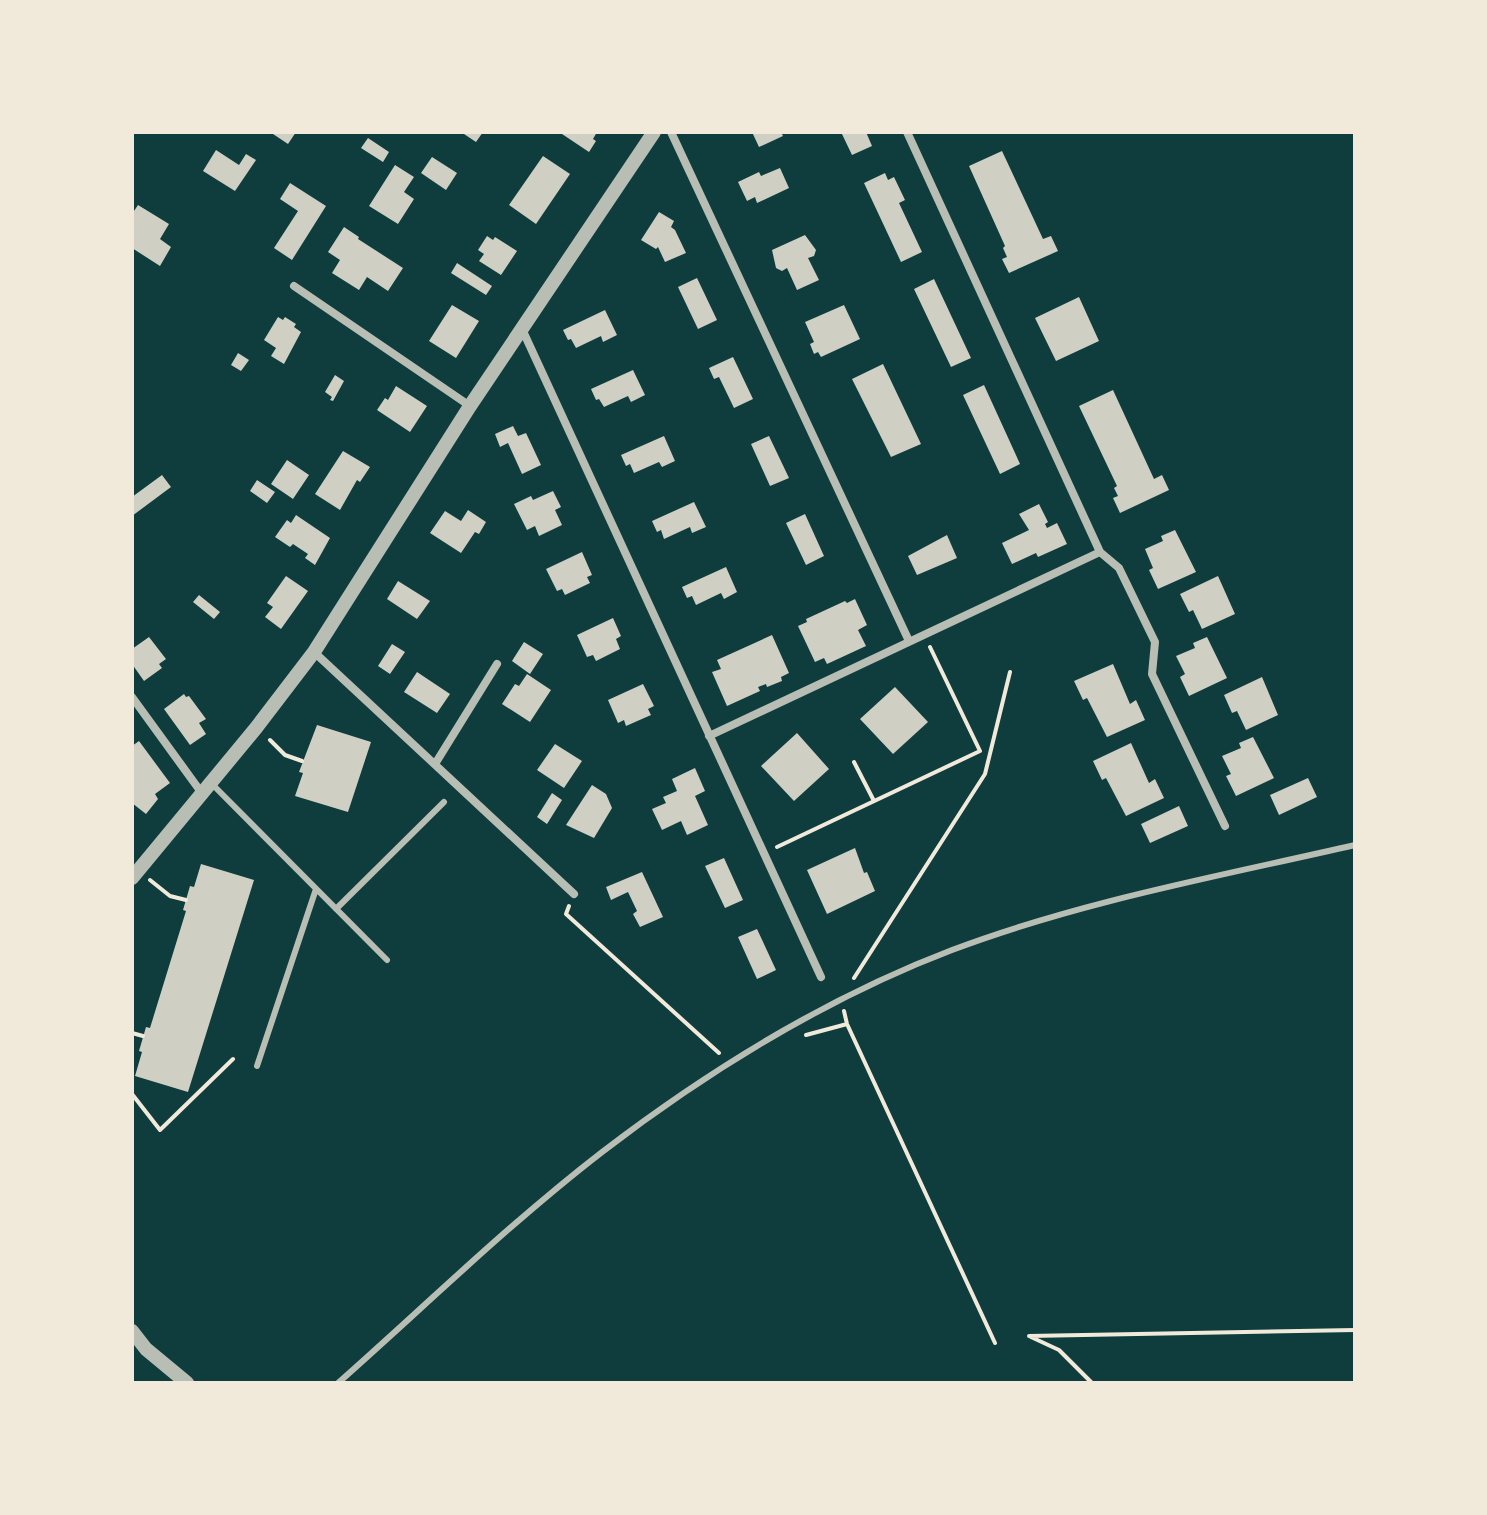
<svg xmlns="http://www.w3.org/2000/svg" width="1487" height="1515" viewBox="0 0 1487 1515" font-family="'PT Sans',sans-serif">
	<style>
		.building { fill: #cfcfc3 }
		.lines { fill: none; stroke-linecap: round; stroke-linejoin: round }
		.path { stroke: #f1e9da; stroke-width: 4 }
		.service { stroke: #b8beb3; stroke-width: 6 }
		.minor { stroke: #b8beb3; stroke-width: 8 }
		.tertiary { stroke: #b8beb3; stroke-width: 14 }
	</style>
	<rect width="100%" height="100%" fill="#0f3d3e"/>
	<path class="building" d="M270 132H296L288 144Z
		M461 132H483L476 142Z
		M559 132H597L593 139 596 141 589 152Z
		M752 132H781L783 136 759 147Z
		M841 132H866L872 146 852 155Z
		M368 138 389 152 383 162 361 148Z
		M216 150 239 165 246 154 256 160 235 191 203 171Z
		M1002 151 1043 239 1051 236 1058 251 1009 273 1002 259 1007 257 1003 248 1005 246 969 166Z
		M543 156 570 174 536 224 509 205Z
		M432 157 457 173 446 190 421 173Z
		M395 165 414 177 404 192 414 199 398 224 369 206Z
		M780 168 789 188 757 203 755 197 747 201 738 182 759 172 761 176Z
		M885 173 888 180 894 177 905 200 899 203 922 252 901 262 864 183Z
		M290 183 326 206 292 260 274 248 298 211 280 199Z
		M138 205 169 224 160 239 171 247 160 266 132 248V214Z
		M659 212 674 221 671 227 675 230 686 253 665 262 658 247 656 249 641 240Z
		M344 227 359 237 358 239 403 268 388 291 367 277 359 290 332 273 340 260 328 252Z
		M805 235 816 250 814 256 808 258 819 280 797 290 787 268 782 271 776 268 772 250Z
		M487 236 493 240 495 237 517 251 501 275 479 261 484 254 478 250Z
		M457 263 492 286 486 295 451 273Z
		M697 278 717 320 698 329 678 287Z
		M934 279 971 358 951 367 914 289Z
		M1079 297 1099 341 1056 361 1035 318Z
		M452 305 479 321 456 358 429 341Z
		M844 305 860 339 821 357 818 352 814 354 810 344 814 342 805 322Z
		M605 310 617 335 603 342 601 336 576 348 571 339 568 340 563 330Z
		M278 317 283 320 285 317 296 324 294 327 301 332 284 364 271 356 276 348 264 340Z
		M238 353 249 360 241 371 231 365Z
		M733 357 753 399 734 408 719 377 714 379 709 368Z
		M883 364 921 444 891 457 852 379Z
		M633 370 645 395 631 402 628 396 604 407 599 399 596 400 591 389Z
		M335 375 344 381 333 401 330 400 332 397 325 392Z
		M984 385 1020 464 1000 474 963 395Z
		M396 386 427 406 410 432 377 410 385 398 388 400Z
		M1113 390 1154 479 1162 475 1169 490 1120 513 1113 498 1118 496 1114 488 1117 486 1079 406Z
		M513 426 518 436 526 433 541 465 522 474 508 443 500 447 495 434Z
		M664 436 675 461 662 467 659 462 634 473 630 464 626 466 621 455Z
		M769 436 789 478 770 486 751 444Z
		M343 451 370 467 360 482 357 480 340 510 315 494Z
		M287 460 309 475 293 499 271 484Z
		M162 475 171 487 132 516V497Z
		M257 480 275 492 267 503 250 491Z
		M553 491 561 507 555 510 562 525 539 536 535 526 527 530 514 504 531 496 533 500Z
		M694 502 706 527 692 533 690 527 664 539 661 530 657 532 652 521Z
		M1039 504 1048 522 1045 524 1047 528 1057 523 1067 544 1038 557 1036 553 1012 564 1002 543 1029 530 1019 514Z
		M468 510 486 522 479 534 475 532 461 553 430 533 445 511 461 521Z
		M805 514 824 556 806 565 786 523Z
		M296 515 330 538 315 565 305 558 308 554 293 544 290 547 275 537 287 520 291 523Z
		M1175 530 1196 572 1158 589 1149 570 1153 568 1145 549 1163 541 1161 536Z
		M947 535 957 558 917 575 908 556Z
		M582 552 592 575 587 577 590 583 565 595 562 589 557 591 546 569Z
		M726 567 737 592 724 599 721 593 696 605 692 596 687 598 682 587Z
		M286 576 308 591 281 629 265 617 273 607 267 603Z
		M1218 576 1235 614 1202 629 1193 610 1189 612 1180 594Z
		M398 581 430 601 417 619 387 599Z
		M199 595 220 612 214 619 193 602Z
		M855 599 867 625 858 630 866 646 827 664 824 658 815 662 798 626 807 622 806 619 845 601 847 603Z
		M613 618 621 636 616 639 620 649 596 661 593 655 587 657 577 635Z
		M772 635 789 673 781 677 782 681 767 687 766 684 758 687 760 691 727 706 712 672 721 669 717 660Z
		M149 637 166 659 159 664 162 668 144 681 132 664V649Z
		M1207 637 1227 678 1189 696 1180 677 1185 674 1176 656 1195 648 1193 643Z
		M524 642 543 654 530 674 512 661Z
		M392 644 405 652 390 674 378 666Z
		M1113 664 1130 704 1136 700 1145 720 1107 737 1087 698 1083 700 1074 681Z
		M417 672 450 694 437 713 404 692Z
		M527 674 551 690 530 722 502 704 515 684 519 686Z
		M1262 677 1278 715 1246 730 1237 711 1232 713 1224 695Z
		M643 684 654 706 648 709 651 715 626 726 624 720 618 723 608 700Z
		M895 687 928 722 893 754 860 719Z
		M184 694 186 697 189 696 206 719 199 723 206 734 190 745 164 709Z
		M317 725 371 742 348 812 295 796 303 773 299 772Z
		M797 733 829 769 794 801 761 766Z
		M1253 737 1274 778 1236 796 1226 776 1231 774 1222 756 1241 748 1239 743Z
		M139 741 170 783 155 794 158 799 146 814 132 803V746Z
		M1131 743 1149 783 1155 779 1164 798 1126 816 1106 778 1102 780 1093 761Z
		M555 744 582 761 564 788 537 770Z
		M695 768 705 791 695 796 708 825 687 835 681 821 662 830 652 809 666 803 663 797 677 791 672 779Z
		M1308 778 1317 797 1279 815 1270 795Z
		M592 785 606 794 612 808 594 838 566 825Z
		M552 793 562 800 547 824 537 817Z
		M1179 806 1188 826 1150 843 1141 824Z
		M855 848 864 873 867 872 875 891 827 914 807 870Z
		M724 858 743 900 725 908 705 866Z
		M201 864 254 880 188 1092 135 1076 142 1052 139 1051 146 1027 150 1028 186 911 183 910 190 886 194 887Z
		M642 872 663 917 640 927 633 914 637 911 628 892 611 900 606 887Z
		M757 929 776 970 757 979 738 937Z"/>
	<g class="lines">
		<path class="path" d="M270 740 285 755 302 761
			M854 762 874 801
			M777 847 980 751 930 647
			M150 880 170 896 186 900
			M569 906 566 914 719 1053
			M854 978 985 774 1010 672
			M844 1011 847 1024 995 1343
			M132 1033 143 1036
			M806 1035 847 1024
			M132 1094 160 1130 233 1059
			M1029 1336 1355 1330
			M1031 1337 1059 1350 1092 1383"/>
		<path class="service" d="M212 784 387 960
			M336 909 444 802
			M257 1066 316 889
			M338 1383C425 1306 510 1223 602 1152 708 1071 826 998 952 950 1082 901 1220 876 1355 845"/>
		<path class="minor" d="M671 132 909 641
			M907 132 1100 552 1119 568 1155 642 1152 674 1225 826
			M294 286 470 406
			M522 329 821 977
			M314 652 574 894
			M132 697 201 792
			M709 736 1100 552
			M435 764 497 664"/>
		<path class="tertiary" d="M132 878 256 728 314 652 470 406 654 132
			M132 1331 146 1349 187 1383"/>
	</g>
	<rect width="1487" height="1515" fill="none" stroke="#f1e9da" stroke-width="268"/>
</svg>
